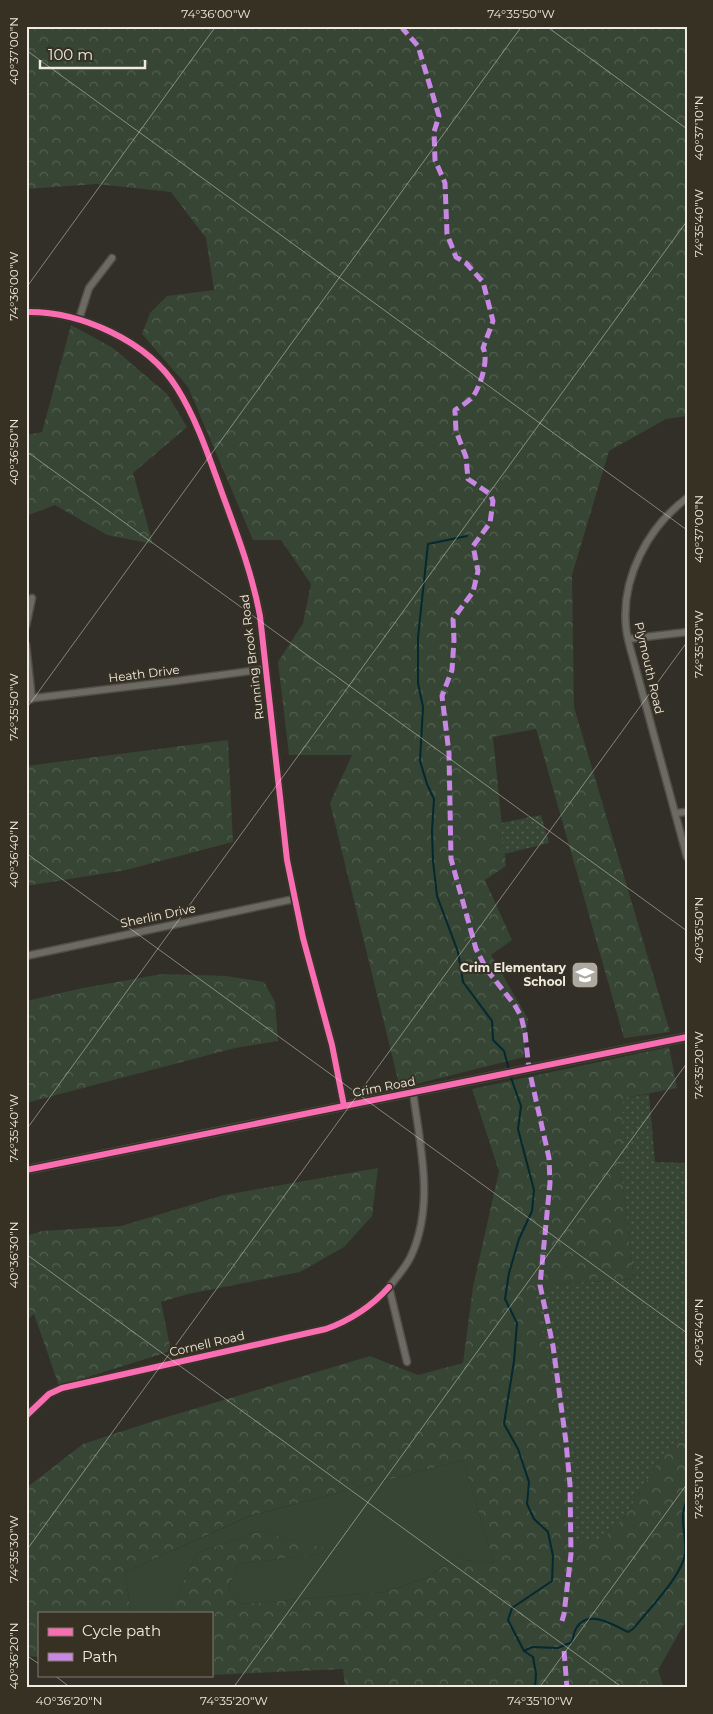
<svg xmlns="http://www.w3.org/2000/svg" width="713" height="1714" viewBox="0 0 713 1714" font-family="Montserrat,sans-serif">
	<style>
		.green { fill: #364534 }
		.forest { fill: url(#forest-crowns) }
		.park { fill: url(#park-dots) }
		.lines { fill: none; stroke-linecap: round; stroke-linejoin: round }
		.stream { stroke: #042930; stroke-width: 2 }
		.minor-casing { stroke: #514d47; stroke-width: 9 }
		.tertiary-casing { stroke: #514d47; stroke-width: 10 }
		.minor { stroke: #6d6a64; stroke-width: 6 }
		.tertiary { stroke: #6d6a64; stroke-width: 8 }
		.quiet { stroke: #c787e3; stroke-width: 5; stroke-dasharray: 10 5; stroke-linecap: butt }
		.cycleway-casing { stroke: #373123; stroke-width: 9 }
		.cycleway { stroke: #f96db3; stroke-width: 6 }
		.ticks { fill: none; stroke: #efebe2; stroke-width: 1; stroke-opacity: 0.45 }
		.labels { text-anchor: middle; stroke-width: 4; stroke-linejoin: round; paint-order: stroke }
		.street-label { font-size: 12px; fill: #efebe2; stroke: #373123 }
		.poi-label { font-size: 12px; font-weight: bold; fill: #efebe2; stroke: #373123; text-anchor: end }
		.neatline { fill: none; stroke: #efebe2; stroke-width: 2 }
		.ticks-label { font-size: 12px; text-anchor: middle; fill: #efebe2 }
	</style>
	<defs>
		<pattern id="forest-crowns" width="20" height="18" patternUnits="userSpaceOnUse" patternTransform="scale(1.25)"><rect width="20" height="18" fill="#364534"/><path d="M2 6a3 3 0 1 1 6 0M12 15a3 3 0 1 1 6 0" fill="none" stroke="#536051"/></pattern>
		<pattern id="park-dots" width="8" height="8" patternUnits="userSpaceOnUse" patternTransform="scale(1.25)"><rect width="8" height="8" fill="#364534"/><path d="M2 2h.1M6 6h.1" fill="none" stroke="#536051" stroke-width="1.8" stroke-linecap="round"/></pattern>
	</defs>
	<rect width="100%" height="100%" fill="#322f28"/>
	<path class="green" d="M463 1460 494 1563 456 1559 428 1577 385 1592 241 1604 228 1589 238 1564 336 1552 259 1531 197 1553 169 1613H131L125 1572 250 1516Z"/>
	<path class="forest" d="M26 26H687V416L666 419 609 451 572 575 574 707 670 1032 624 1038 536 729 493 737 506 866 485 880 512 940 491 955 528 1019 524 1057 400 1088 330 803 352 755H289L278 662 303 623 311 584 281 540H253L188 387 142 334 150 313 167 296 214 290 206 238 171 192 97 184 26 189Z
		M71 325 113 348 167 394 187 427 133 473 153 544 107 535 55 505 26 516V435L42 432Z
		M228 740 233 842 126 870 26 886V766Z
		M162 974 226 976 264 982 275 1002 278 1041 235 1048 26 1103V1001L83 988Z
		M669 1047 677 1088 624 1098 621 1171 634 1279 558 1284 563 1430 575 1542 623 1519 664 1453 687 1430V1619L658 1670 664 1688H345L343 1669 211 1675V1613H169L197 1553 259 1531 338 1552 238 1564 228 1589 241 1604 385 1592 428 1577 456 1559 494 1563 463 1460 249 1516 125 1572 131 1613H39V1657L26 1656V1488L83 1444 157 1420 370 1356 418 1375 463 1363 473 1287 499 1171 472 1089Z
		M378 1168 372 1216 344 1247 300 1272 188 1294 161 1302 171 1351 59 1386 34 1314 26 1321V1236L42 1231 121 1226 224 1195Z"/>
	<path class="park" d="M541 815 549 843 504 854 501 823Z
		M649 1094 655 1162 687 1163V1430L664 1453 623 1519 602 1540 575 1542 563 1430 535 1295 558 1284 634 1279 621 1171 623 1098Z"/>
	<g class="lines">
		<path class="stream" d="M467 536 428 544 418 637V683L423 707 420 761 427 784 434 799 432 831 433 861 437 896 458 952 463 982 492 1021 493 1040 504 1051 509 1070
			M510 1075 521 1106 518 1129 534 1190 532 1211 519 1239 509 1273 505 1299 517 1323 514 1361 504 1424 518 1449 529 1482 527 1504 534 1519 548 1532 553 1556 552 1581 512 1608 508 1620 524 1651 533 1657 536 1674 535 1688
			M524 1651 532 1647 558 1648 572 1642C573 1638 574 1631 577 1627 589 1609 614 1625 628 1632L633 1629C648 1610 682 1576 685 1554 687 1536 678 1517 687 1500"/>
		<defs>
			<path id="minor" d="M26 312C80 311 148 341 177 388 197 420 209 457 222 493 237 534 252 573 260 616L287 860 303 938 332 1045 344 1106
				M79 319 89 288 112 258
				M687 498C648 527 621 578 626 627 627 638 630 648 633 658L687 857
				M26 626 32 598
				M628 639 687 632
				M26 645 32 699
				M26 699 176 681 265 669
				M675 813 687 812
				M26 956 294 899
				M407 1362 389 1287C397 1277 406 1267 411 1256 435 1204 420 1146 413 1092
				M26 1416 49 1394 62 1388 326 1329C351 1320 371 1307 389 1287"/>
			<path id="tertiary" d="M26 1170 687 1037"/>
		</defs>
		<use href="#minor" class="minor-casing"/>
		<use href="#tertiary" class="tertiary-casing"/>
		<use href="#minor" class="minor"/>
		<use href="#tertiary" class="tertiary"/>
		<path class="quiet" d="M402 26 403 29 418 46 439 116 434 132 435 160 445 183 447 234 456 257 466 263 483 282 493 321 483 348C489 359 481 384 474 395 470 401 461 406 455 410L456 431 466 457 468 479 490 494 493 501 490 523 473 546 478 571 473 592 453 619 454 640 452 670 442 696 449 753 451 859 476 949 487 970 514 1004 521 1016 525 1033 529 1069 549 1158 550 1183 540 1285 553 1346 566 1442 570 1485 571 1554 564 1614 562 1621
			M564 1651 567 1688"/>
		<defs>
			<path id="cycleway" d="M26 312C80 311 148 341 177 388 197 420 209 457 222 493 237 534 252 573 260 616L287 860 303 938 332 1045 344 1106
				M26 1170 687 1037
				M26 1416 49 1394 62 1388 326 1329C351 1320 371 1307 389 1287"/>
		</defs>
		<use href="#cycleway" class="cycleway-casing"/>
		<use href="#cycleway" class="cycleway"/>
	</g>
	<path class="ticks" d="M546 26 687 129M26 50 687 530M26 288 216 26M26 451 687 931M26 709 522 26M26 853 687 1333M26 1130 687 221M26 1254 623 1688M26 1551 687 642M26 1655 39 1664M54 1675 71 1688M233 1688 687 1063M539 1688 687 1484"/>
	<defs>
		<symbol id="school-square" viewBox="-11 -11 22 22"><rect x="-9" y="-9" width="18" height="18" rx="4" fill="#ada9a1" stroke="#373123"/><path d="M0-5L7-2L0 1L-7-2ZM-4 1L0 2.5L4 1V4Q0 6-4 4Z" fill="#fff"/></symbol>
	</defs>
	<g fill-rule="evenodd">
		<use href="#school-square" x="569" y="959" width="32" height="32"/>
	</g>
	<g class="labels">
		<g class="street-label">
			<text transform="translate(252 657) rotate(-97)" y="4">Running Brook Road</text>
			<text transform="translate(649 668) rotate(77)" y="4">Plymouth Road</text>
			<text transform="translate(144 674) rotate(-7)" y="4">Heath Drive</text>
			<text transform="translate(158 916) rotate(-12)" y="4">Sherlin Drive</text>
			<text transform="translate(384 1087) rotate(-11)" y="4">Crim Road</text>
			<text transform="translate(207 1344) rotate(-13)" y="4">Cornell Road</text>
		</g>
		<g class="poi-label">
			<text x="566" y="972">Crim Elementary<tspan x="566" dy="14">School</tspan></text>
		</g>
	</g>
	<rect width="713" height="1714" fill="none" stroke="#373123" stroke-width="55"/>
	<rect x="38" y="1612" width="175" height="65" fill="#373123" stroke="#817b6f"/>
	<rect x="48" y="1628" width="25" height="8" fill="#f96db3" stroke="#817b6f"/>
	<text x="82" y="1636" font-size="15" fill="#efebe2">Cycle path</text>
	<rect x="48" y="1653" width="25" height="8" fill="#c787e3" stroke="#817b6f"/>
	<text x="82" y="1662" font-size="15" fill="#efebe2">Path</text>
	<path d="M40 60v8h105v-8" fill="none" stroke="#efebe2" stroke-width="2.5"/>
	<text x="48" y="60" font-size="15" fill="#efebe2" stroke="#373123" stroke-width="4" paint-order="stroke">100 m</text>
	<rect x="28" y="28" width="658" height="1658" class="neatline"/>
	<g class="ticks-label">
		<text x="216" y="18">74°36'00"W</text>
		<text x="521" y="18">74°35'50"W</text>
		<text transform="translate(14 51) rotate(-90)" y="4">40°37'00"N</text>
		<text transform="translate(699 128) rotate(-90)" y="4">40°37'10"N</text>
		<text transform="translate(699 223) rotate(-90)" y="4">74°35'40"W</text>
		<text transform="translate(14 286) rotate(-90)" y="4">74°36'00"W</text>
		<text transform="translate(14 452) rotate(-90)" y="4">40°36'50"N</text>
		<text transform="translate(699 529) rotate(-90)" y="4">40°37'00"N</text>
		<text transform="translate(699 644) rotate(-90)" y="4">74°35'30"W</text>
		<text transform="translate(14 707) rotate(-90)" y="4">74°35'50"W</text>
		<text transform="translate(14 854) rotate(-90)" y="4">40°36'40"N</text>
		<text transform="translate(699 930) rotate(-90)" y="4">40°36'50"N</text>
		<text transform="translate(699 1065) rotate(-90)" y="4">74°35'20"W</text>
		<text transform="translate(14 1128) rotate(-90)" y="4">74°35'40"W</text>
		<text transform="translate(14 1255) rotate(-90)" y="4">40°36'30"N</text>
		<text transform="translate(699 1332) rotate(-90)" y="4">40°36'40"N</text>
		<text transform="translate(699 1486) rotate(-90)" y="4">74°35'10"W</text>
		<text transform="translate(14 1549) rotate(-90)" y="4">74°35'30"W</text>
		<text transform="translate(14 1656) rotate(-90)" y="4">40°36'20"N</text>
		<text x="69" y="1705">40°36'20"N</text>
		<text x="234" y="1705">74°35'20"W</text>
		<text x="540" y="1705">74°35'10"W</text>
	</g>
</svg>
